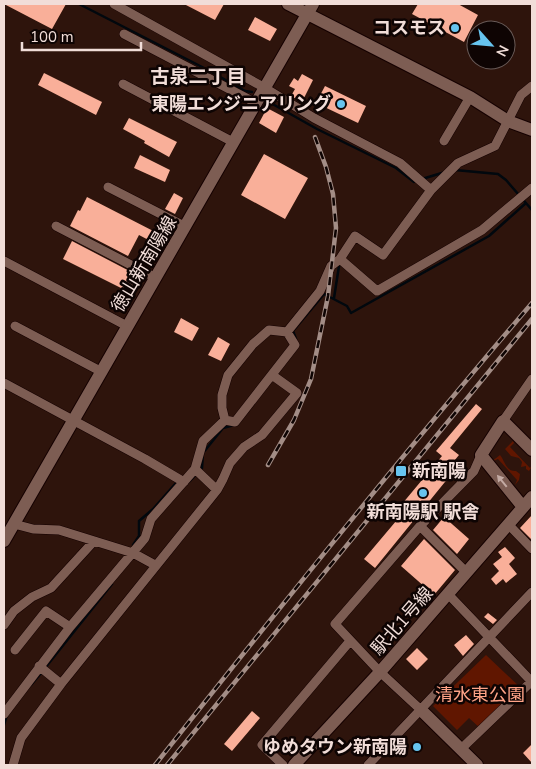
<svg xmlns="http://www.w3.org/2000/svg" width="536" height="769" viewBox="0 0 536 769" font-family="'Nunito Sans','Noto Sans JP',sans-serif">
	<style>
		.green { fill: #601600 }
		.lines { fill: none; stroke-linecap: round; stroke-linejoin: round }
		.stream { stroke: #01080e; stroke-width: 2.5 }
		.building { fill: #f9af99 }
		.street-casing { stroke: #150100; stroke-width: 10 }
		.secondary-casing { stroke: #150100; stroke-width: 14 }
		.street { stroke: #7d5d53; stroke-width: 9 }
		.secondary { stroke: #7d5d53; stroke-width: 12 }
		.rail-casing { stroke: #a38d86; stroke-width: 4.5 }
		.rail { stroke: #0e0403; stroke-width: 2.5; stroke-dasharray: 8; stroke-linecap: butt }
		.oneway { fill: #c3aaa3 }
		.poi-dot { fill: #67c4ef; stroke: #0e0403; stroke-width: 2 }
		.labels { text-anchor: middle; stroke-width: 5; stroke-linejoin: round; paint-order: stroke }
		.poi-label { font-size: 18px; font-weight: bold; fill: #f1ddd8; stroke: #0e0403; text-anchor: end }
		.street-label { font-size: 18px; fill: #f1ddd8; stroke: #0e0403 }
		.park-label { font-size: 18px; fill: #ffa387; stroke: #0e0403 }
		.neighbourhood-label { font-size: 19px; font-weight: bold; fill: #f1ddd8; stroke: #0e0403 }
	</style>
	<rect width="100%" height="100%" fill="#2e140c"/>
	<path class="green" d="M513 441 514 443 510 447 530 468 532 466 529 471 526 469V466L521 467 522 462 519 458 511 456 505 449Z
		M500 455C505 461 506 472 516 471L520 474 519 480 515 485 517 480 498 459 491 462Z
		M486 655 522 689 481 729 469 718 457 730 433 706Z"/>
	<g class="lines">
		<path class="stream" d="M79 4 208 70 245 91 252 92
			M269 102 317 129 396 168 414 182 416 181
			M455 170 498 174 506 180 532 210
			M422 179 445 172
			M334 298 339 266
			M296 339 293 331 324 294 347 306 351 313 489 236 526 203
			M187 482 190 481 202 468 203 453 223 428 234 425
			M133 545 139 536V521L153 509 176 483H179
			M45 668 112 584
			M31 685 42 672
			M4 725 7 715"/>
	</g>
	<path class="building" d="M4 4H66L52 29Z
		M184 4H224L215 20Z
		M418 4H458L478 15 464 42 412 14Z
		M255 17 277 29 270 41 248 30Z
		M44 73 102 102 96 115 38 85Z
		M302 74 313 80 302 102 291 96 295 89 289 86 294 78 298 81Z
		M325 86 366 106 358 123 316 103Z
		M267 108 284 117 276 133 259 123Z
		M129 118 177 142 169 157 144 143 145 141 123 129Z
		M264 154 308 178 285 219 241 195Z
		M140 155 170 170 165 182 134 168Z
		M174 193 183 198 175 214 165 209Z
		M87 197 163 236 158 245 139 235 128 256 70 226 78 210 80 211Z
		M72 241 139 276 131 293 63 259Z
		M181 318 199 328 192 341 174 332Z
		M218 337 230 344 221 361 208 355Z
		M476 404 482 409 450 448 459 455 444 473 449 477 375 568 364 559 402 514 397 510 442 456 436 451Z
		M532 515V540L520 528Z
		M444 517 469 539 457 554 433 530Z
		M424 539 455 570 434 595 401 566Z
		M505 547 515 558 509 564 517 574 506 583 503 579 496 585 491 579 499 571 493 564 502 557 498 552Z
		M488 613 497 620 493 624 484 617Z
		M466 635 474 644 463 656 454 645Z
		M417 648 428 659 417 670 406 659Z
		M252 711 260 718 232 751 224 744Z
		M532 744V763L523 753Z"/>
	<g class="lines">
		<defs>
			<path id="street" d="M114 4 265 88 314 118 400 163 431 190
				M124 34 256 103
				M123 84 233 142
				M444 141 470 97
				M108 187 186 227
				M56 226 156 278
				M340 259 377 291 482 230 532 188
				M4 261 127 326
				M15 326 102 372
				M4 383 145 459 184 482
				M225 420 222 408V395L228 375 253 344 269 330 287 332 320 291 331 266 340 259 355 236 383 255 431 190 458 163 495 146 521 95 532 86
				M225 420 235 422 295 345 287 332
				M503 421 532 379
				M195 469 217 490
				M14 524 33 529 59 530 133 553 155 565
				M509 525 532 549
				M420 526 466 572
				M448 594 532 682
				M4 625 14 611 32 597 51 588 94 541
				M15 650 46 611 70 627
				M39 666 61 684
				M421 710 380 672 335 624 420 526 474 471 481 455
				M4 714 70 627 145 538 151 519 195 469 203 441 225 420
				M461 749 532 681
				M13 765 21 738 61 684 217 490 223 479 230 463 244 447 262 435 297 393 272 375
				M283 765 262 745 350 641
				M368 765 532 592"/>
			<path id="secondary" d="M288 4 470 97 508 121 532 130
				M523 507 481 455 503 421 532 450
				M4 541 313 4
				M421 710 477 765
				M294 765 380 672 532 497"/>
		</defs>
		<use href="#street" class="street-casing"/>
		<use href="#secondary" class="secondary-casing"/>
		<use href="#street" class="street"/>
		<use href="#secondary" class="secondary"/>
		<defs>
			<path id="rail" d="M268 465 294 420 311 379 328 296 336 228 333 194 326 167 315 137
				M155 765C278 609 403 454 532 303
				M167 765 532 319"/>
		</defs>
		<use href="#rail" class="rail-casing"/>
		<use href="#rail" class="rail"/>
	</g>
	<defs><path id="oneway-solid" d="M-6-.8H1V-3.2L6.5 0L1 3.2V.8H-6Z" transform="scale(1.25)"/></defs>
	<use class="oneway" href="#oneway-solid" transform="translate(502 481) rotate(-129)"/>
	<g class="poi-dot">
		<circle cx="455" cy="28" r="5"/>
		<circle cx="341" cy="104" r="5"/>
		<rect x="395" y="465" width="12" height="12" rx="2.5"/>
		<circle cx="423" cy="493" r="5"/>
		<circle cx="417" cy="747" r="5"/>
	</g>
	<g class="labels">
		<g class="poi-label">
			<text x="445" y="34">コスモス</text>
			<text x="331" y="110">東陽エンジニアリング</text>
			<text x="412" y="477" text-anchor="start">新南陽</text>
			<text x="423" y="518" text-anchor="middle">新南陽駅 駅舎</text>
			<text x="407" y="753">ゆめタウン新南陽</text>
		</g>
		<g class="street-label">
			<text transform="translate(144 264) rotate(-59)" y="6">徳山新南陽線</text>
			<text transform="translate(402 621) rotate(-49)" y="6">駅北1号線</text>
		</g>
		<g class="park-label">
			<text x="480" y="701">清水東公園</text>
		</g>
		<g class="neighbourhood-label">
			<text x="198" y="83">古泉二丁目</text>
		</g>
	</g>
	<rect width="536" height="769" fill="none" stroke="#f1ddd8" stroke-width="10"/>
	<g transform="translate(491 45) rotate(117)"><circle r="24" fill="#0e0403" stroke="#695b58"/>
	<path d="M0-4L9 19L0 12L-9 19Z" fill="#67c4ef"/>
	<text y="-8" font-size="14" font-weight="bold" text-anchor="middle" fill="#f1ddd8">N</text>
	</g>
	<path d="M22 42v8h119v-8" fill="none" stroke="#f1ddd8" stroke-width="2.5"/>
	<text x="30" y="42" font-size="15" fill="#f1ddd8" stroke="#0e0403" stroke-width="4" paint-order="stroke">100 m</text>
</svg>
